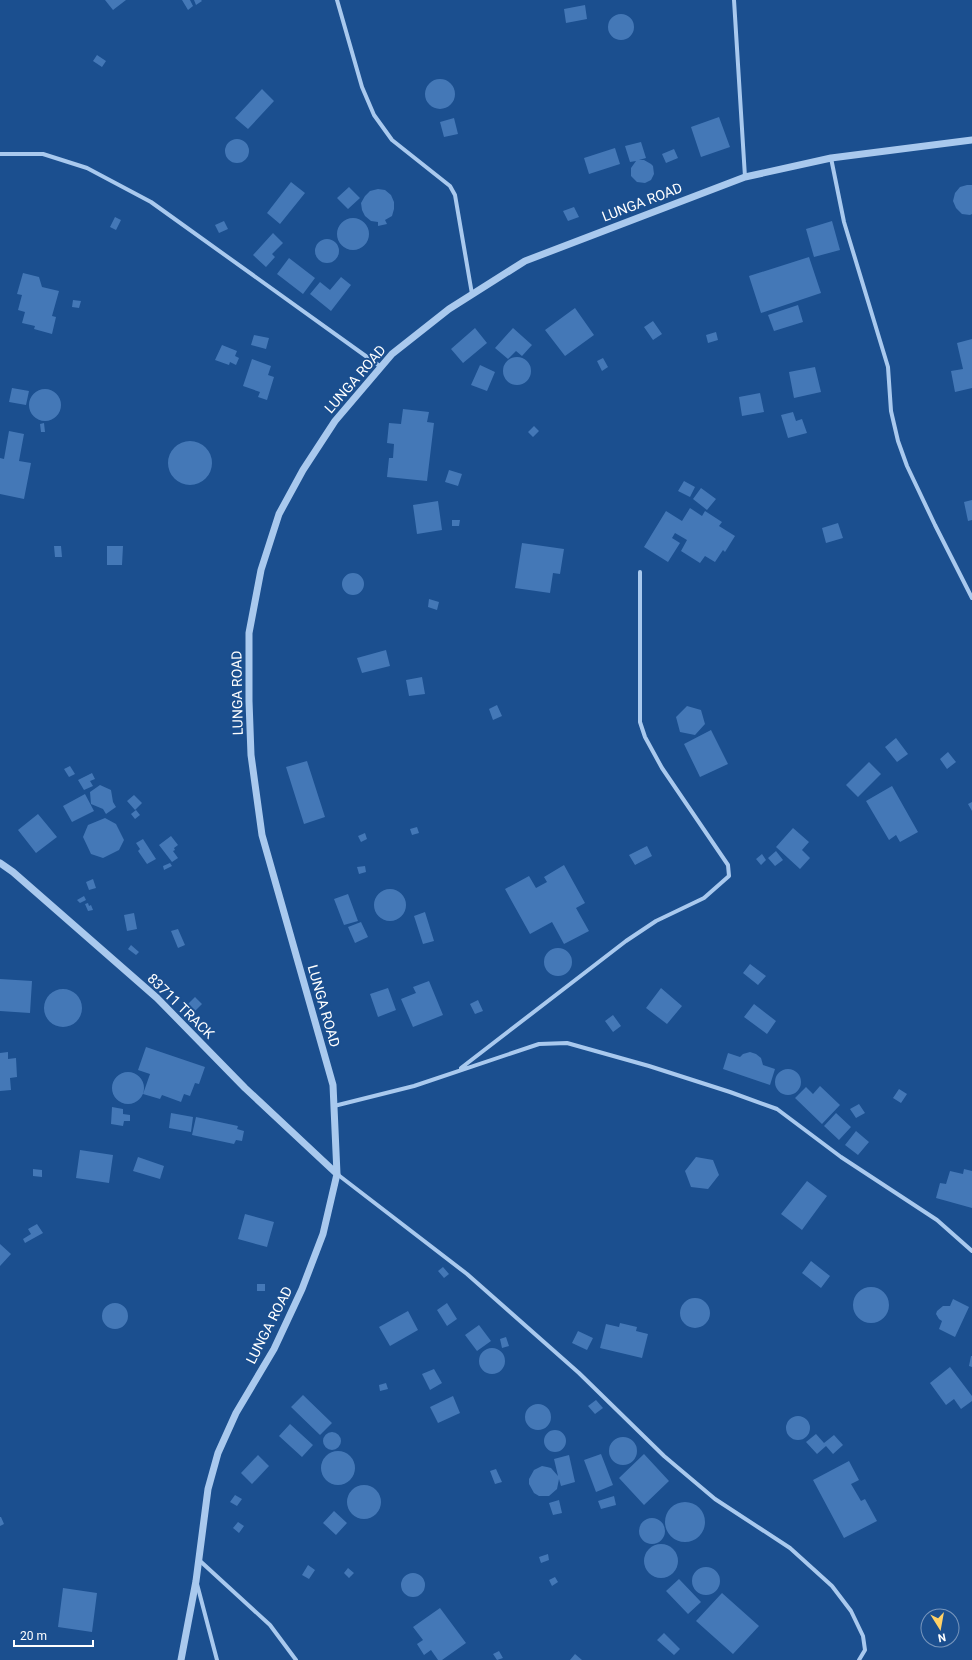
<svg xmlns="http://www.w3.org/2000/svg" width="972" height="1660" viewBox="0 0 972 1660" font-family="Roboto,sans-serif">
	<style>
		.building { fill: #4478b7 }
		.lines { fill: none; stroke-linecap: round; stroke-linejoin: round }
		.minor { stroke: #a9c9ee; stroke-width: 4 }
		.tertiary { stroke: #a9c9ee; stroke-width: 7 }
		.labels { text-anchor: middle; stroke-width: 4; stroke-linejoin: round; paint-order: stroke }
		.street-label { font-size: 14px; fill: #fff; stroke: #1b4f8f }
	</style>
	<rect width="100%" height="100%" fill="#1b4f8f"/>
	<path class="building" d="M105 0H126L113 10Z
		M182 0H190L193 6 188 10Z
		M194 0H201L202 1 196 5Z
		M585 5 587 19 566 23 564 9Z
		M608 27a13 13 0 1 1 26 0a13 13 0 1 1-26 0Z
		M97 55 106 61 102 67 93 61Z
		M425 94a15 15 0 1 1 30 0a15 15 0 1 1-30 0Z
		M262 89 274 101 248 129 235 118Z
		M719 117 730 147 701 157 691 127Z
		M454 118 458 134 444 137 440 122Z
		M225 151a12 12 0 1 1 24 0a12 12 0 1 1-24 0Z
		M641 142 646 158 639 160H644L651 164 653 166 654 174 651 180 645 183 637 182 631 176V168L636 161 630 162 625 146Z
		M615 148 620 164 589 174 584 158Z
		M674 149 678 158 666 163 662 154Z
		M291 182 305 193 280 224 267 213Z
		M967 185H972V214L970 215 962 214 956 208 953 201 955 193 960 187Z
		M349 187 360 198 348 209 337 198Z
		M378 189 385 190 391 195 394 202V209L392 216 385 220 387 224 378 226V222L371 221 365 216 362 210 361 203 365 196 370 191Z
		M574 207 579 217 568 221 563 211Z
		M115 217 121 220 116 230 110 227Z
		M337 234a16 16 0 1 1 32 0a16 16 0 1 1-32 0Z
		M224 221 228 229 219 233 215 225Z
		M832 221 840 250 814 257 806 229Z
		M273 233 283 243 272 254 275 257 266 267 253 255Z
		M315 251a12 12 0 1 1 24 0a12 12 0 1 1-24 0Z
		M809 257 821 293 761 313 749 276Z
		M289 258 315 278 303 294 277 274Z
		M23 273 39 277 42 287 59 291 52 316 56 317 52 334 34 329 35 326 22 323 25 312 18 310 22 295 17 294Z
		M341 277 351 285 331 311 310 294 320 282 330 290Z
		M73 300 81 301 79 308 72 307Z
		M798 305 803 322 774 331 768 315Z
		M575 308 594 335 565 356 545 330Z
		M653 321 662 334 653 340 644 327Z
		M475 328 487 343 463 363 451 349Z
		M513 328 532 345 522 356 516 351 508 359 495 348Z
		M716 332 718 340 708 343 706 335Z
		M254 335 269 338 266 349 251 345Z
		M972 339V388L955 392 951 371 963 369 957 343Z
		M222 345 237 351 235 356 239 358 236 365 230 362 229 365 215 360Z
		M503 371a14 14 0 1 1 28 0a14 14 0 1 1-28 0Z
		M603 358 608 367 602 371 597 361Z
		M252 359 271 366 268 375 274 377 267 400 258 397 260 392 243 386Z
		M480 365 495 372 487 391 471 385Z
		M815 367 821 392 794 398 789 372Z
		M12 388 29 391 26 405 9 402Z
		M29 405a16 16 0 1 1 32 0a16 16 0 1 1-32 0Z
		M760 393 764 412 742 416 739 397Z
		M403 409 429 412 427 422 434 423 427 481 387 477 389 458H393L394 444 387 443 389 423 401 424Z
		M793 412 796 421 802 419 807 433 788 438 781 415Z
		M44 423 45 432H41L40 424Z
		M534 426 539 431 533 437 528 432Z
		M9 431 24 434 19 461 31 463 24 499 0 494V458L4 459Z
		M168 463a22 22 0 1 1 44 0a22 22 0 1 1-44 0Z
		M449 470 462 474 458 486 445 482Z
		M684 481 695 487 690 497 678 491Z
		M701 488 716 499 707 510 693 499Z
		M972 500V520L968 521 964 502Z
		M438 501 442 530 417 534 413 505Z
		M690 508 702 516 705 511 722 522 719 526 735 536 725 552 723 550 715 562 705 556 700 563 681 551 687 540 675 533 672 538 680 543 668 562 644 547 666 511 682 521Z
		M452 520H460L459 526H452Z
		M838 523 843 538 826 543 822 528Z
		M522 543 564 549 560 574 553 573 550 593 515 588Z
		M54 546H61L62 557H55Z
		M107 546H123L122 565H107Z
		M342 584a11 11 0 1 1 22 0a11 11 0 1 1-22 0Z
		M429 599 439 602 437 610 428 607Z
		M386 650 390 666 362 673 357 658Z
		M422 677 425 694 409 696 406 680Z
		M497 705 502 716 493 720 489 709Z
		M687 706 701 710 705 724 695 735 680 732 676 717Z
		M711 730 728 764 700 777 684 744Z
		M896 738 908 754 897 762 885 747Z
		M948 752 956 762 947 769 940 759Z
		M307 761 325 817 304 824 286 767Z
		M869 762 881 774 858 797 846 785Z
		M70 766 75 774 69 777 64 769Z
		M92 773 95 779 90 781 93 786 84 790 78 780Z
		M100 785 111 790 113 802 116 807 106 814 103 809 91 804 90 792Z
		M892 786 918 832 900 842 896 835 889 840 866 801Z
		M85 794 94 811 72 822 63 806Z
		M134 795 142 803 135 810 127 801Z
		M972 802V811L968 804Z
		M136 810 140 815 135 819 131 814Z
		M38 814 57 837 36 853 18 830Z
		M105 818 116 824 124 840 119 850 103 858 91 854 83 837 88 825Z
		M417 827 419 833 412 835 410 829Z
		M793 828 809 842 802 850 810 858 800 869 776 847Z
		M365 833 367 839 361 842 358 836Z
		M171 836 178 845 174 848 175 850 173 851 178 858 172 862 159 845Z
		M143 839 156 859 147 864 138 851 140 849 136 843Z
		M647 846 652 856 635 865 629 855Z
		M776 851 783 860 775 866 768 858Z
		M762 854 766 860 761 865 756 859Z
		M170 863 172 866 164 870 163 866Z
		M564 865 585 903 576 908 589 931 564 944 552 922 530 934 505 889 529 876 536 888 547 882 544 877Z
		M365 866 366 872 359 874 357 867Z
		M93 879 96 888 89 890 86 882Z
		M374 905a16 16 0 1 1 32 0a16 16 0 1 1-32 0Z
		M348 894 358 921 344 925 334 899Z
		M84 896 86 900 80 903 77 900Z
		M88 903 89 906 91 905 93 910 88 911 85 904Z
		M425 912 434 941 423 944 414 916Z
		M134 913 137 929 127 931 124 915Z
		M361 922 368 937 355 943 348 927Z
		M178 929 185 945 178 948 171 931Z
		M131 945 139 952 136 955 128 949Z
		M544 962a14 14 0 1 1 28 0a14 14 0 1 1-28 0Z
		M750 964 766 976 758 985 743 973Z
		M0 979 32 981 30 1013 0 1011Z
		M429 981 443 1015 413 1027 401 999 416 993 413 987Z
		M388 988 396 1010 378 1017 370 994Z
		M661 988 682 1006 667 1024 646 1008Z
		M44 1008a19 19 0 1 1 38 0a19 19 0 1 1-38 0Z
		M195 997 202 1004 194 1012 187 1005Z
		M478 1000 483 1011 475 1014 470 1004Z
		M754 1004 776 1021 767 1034 744 1017Z
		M613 1015 621 1026 613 1032 605 1021Z
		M146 1047 205 1067 199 1084 195 1083 190 1096 184 1094 181 1102 162 1095 160 1099 143 1094 150 1074 138 1070Z
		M8 1052V1059L16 1058 17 1077 10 1078 11 1090 0 1091V1053Z
		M750 1052 756 1054 761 1058 763 1065 775 1069 770 1085 723 1069 728 1053 740 1057 743 1054Z
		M775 1082a13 13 0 1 1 26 0a13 13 0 1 1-26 0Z
		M112 1088a16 16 0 1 1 32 0a16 16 0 1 1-32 0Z
		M820 1086 840 1105 822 1124 795 1098 806 1087 813 1094Z
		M899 1089 907 1094 901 1103 893 1098Z
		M859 1104 865 1113 856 1118 850 1109Z
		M112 1107 123 1109V1114L130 1115V1121H124L123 1126 111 1124Z
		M171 1113 193 1117 191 1132 169 1128Z
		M836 1113 851 1127 839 1140 824 1126Z
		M196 1117 238 1126 237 1129 244 1131 242 1141 236 1140 234 1144 192 1135Z
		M856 1131 869 1142 858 1155 845 1145Z
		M80 1150 113 1155 109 1183 76 1178Z
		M138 1157 164 1166 160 1179 133 1171Z
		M696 1157 713 1160 719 1175 708 1189 691 1187 685 1171Z
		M33 1169 42 1170V1177L33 1176Z
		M964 1169 972 1171V1208L936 1198 940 1183 946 1184 950 1171 963 1174Z
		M807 1181 827 1196 802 1230 781 1214Z
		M245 1214 274 1222 267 1247 238 1239Z
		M37 1224 43 1233 25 1243 23 1239 31 1234 28 1229Z
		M0 1244 11 1254 0 1266Z
		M811 1261 830 1276 821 1288 802 1273Z
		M443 1267 449 1274 444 1278 438 1271Z
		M257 1284H265V1291H257Z
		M853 1305a18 18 0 1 1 36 0a18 18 0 1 1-36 0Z
		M680 1313a15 15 0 1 1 30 0a15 15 0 1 1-30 0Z
		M953 1299 969 1307 955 1337 939 1329 942 1321 939 1319 936 1314 937 1311 943 1306H950Z
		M102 1316a13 13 0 1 1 26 0a13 13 0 1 1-26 0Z
		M447 1303 457 1319 447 1326 437 1310Z
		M408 1311 418 1330 390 1346 379 1327Z
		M620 1323 637 1327 636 1331 648 1334 642 1358 600 1348 606 1324 619 1327Z
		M479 1325 491 1341 477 1351 465 1335Z
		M578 1331 593 1338 587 1350 572 1343Z
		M506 1337 509 1346 502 1348 500 1339Z
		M479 1361a13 13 0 1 1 26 0a13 13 0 1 1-26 0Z
		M971 1356H972V1367L969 1366Z
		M950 1367 972 1396V1401L961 1409 954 1399 946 1405 930 1383Z
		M434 1369 442 1383 430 1390 422 1374Z
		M386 1383 388 1389 380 1391 379 1385Z
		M303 1395 332 1423 320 1435 291 1407Z
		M453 1396 460 1413 438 1423 430 1407Z
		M596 1400 603 1408 595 1414 588 1406Z
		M525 1417a13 13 0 1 1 26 0a13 13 0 1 1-26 0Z
		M786 1428a12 12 0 1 1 24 0a12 12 0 1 1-24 0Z
		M290 1424 313 1445 302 1457 279 1436Z
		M544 1441a11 11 0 1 1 22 0a11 11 0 1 1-22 0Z
		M323 1441a9 9 0 1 1 18 0a9 9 0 1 1-18 0Z
		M816 1434 824 1443 834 1435 843 1445 833 1454 826 1446 817 1454 806 1442Z
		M609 1451a14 14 0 1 1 28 0a14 14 0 1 1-28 0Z
		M321 1468a17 17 0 1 1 34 0a17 17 0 1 1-34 0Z
		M601 1454 613 1485 596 1492 584 1460Z
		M644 1454 669 1481 644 1505 619 1478Z
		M258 1455 269 1466 252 1484 241 1473Z
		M569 1455 575 1482 561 1486 559 1479 557 1489 549 1496H539L534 1493 529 1484V1479L534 1470 542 1466 547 1467 551 1468 558 1476 554 1459Z
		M849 1461 859 1480 851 1484 861 1501 865 1499 877 1521 844 1538 813 1480Z
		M496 1469 502 1482 495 1484 490 1471Z
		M347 1502a17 17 0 1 1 34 0a17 17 0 1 1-34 0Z
		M235 1495 242 1499 237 1506 230 1502Z
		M614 1496 616 1505 601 1509 598 1501Z
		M559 1500 562 1513 553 1515 549 1503Z
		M665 1522a20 20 0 1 1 40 0a20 20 0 1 1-40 0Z
		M334 1511 347 1523 336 1535 323 1523Z
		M0 1517H1L4 1524 0 1526Z
		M639 1531a13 13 0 1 1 26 0a13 13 0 1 1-26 0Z
		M238 1522 244 1526 239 1533 233 1528Z
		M644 1561a17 17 0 1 1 34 0a17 17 0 1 1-34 0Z
		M548 1554 549 1560 541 1563 539 1557Z
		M308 1565 315 1570 309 1579 302 1575Z
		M692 1581a14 14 0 1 1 28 0a14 14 0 1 1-28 0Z
		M348 1568 354 1573 349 1578 344 1573Z
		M401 1585a12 12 0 1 1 24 0a12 12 0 1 1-24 0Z
		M555 1577 558 1582 552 1586 549 1580Z
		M679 1579 701 1602 688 1614 666 1591Z
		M63 1588 97 1593 92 1632 58 1627Z
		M722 1593 759 1626 733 1654 696 1621Z
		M440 1608 466 1643 442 1660H438L431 1650 424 1655 417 1644 423 1640 413 1627Z
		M664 1633 680 1649 674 1655 657 1640Z
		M499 1651 503 1658 497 1660 493 1654Z
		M575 1654 582 1660H570Z"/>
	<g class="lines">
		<path class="minor" d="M337 0 362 87 374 115 392 140 450 186 455 195 472 294
			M734 0 745 177
			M0 154H43L87 168 151 202 381 367
			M831 158 844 222 888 367 891 411 898 441 907 466 935 525 972 598
			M461 1068 626 941 656 921 704 898 729 876 728 865 662 768 645 737 640 722V572
			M334 1106 414 1086 539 1044 567 1043 649 1066 730 1092 777 1109 841 1157 937 1220 972 1251
			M337 1174 467 1274 579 1373 664 1456 715 1499 790 1548 832 1586 851 1611 863 1636 865 1650 859 1660
			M199 1560 270 1625 296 1660
			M197 1584 217 1660"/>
		<path class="tertiary" d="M0 863 13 872 157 998 245 1088 337 1174
			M181 1660 196 1581 208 1489 218 1453 236 1413 274 1349 302 1289 323 1234 337 1174 333 1085 262 835 251 755 249 701V633L261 570 279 514 303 470 335 421 392 354 449 309 525 261 745 177 831 158 972 140"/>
	</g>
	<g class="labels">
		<g class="street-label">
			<text transform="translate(642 202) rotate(-21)" y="5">LUNGA ROAD</text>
			<text transform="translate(355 379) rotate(-49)" y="5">LUNGA ROAD</text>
			<text transform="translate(237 693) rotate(-91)" y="5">LUNGA ROAD</text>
			<text transform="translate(181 1006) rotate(44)" y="5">83711 TRACK</text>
			<text transform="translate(324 1006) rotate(74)" y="5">LUNGA ROAD</text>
			<text transform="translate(269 1325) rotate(-63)" y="5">LUNGA ROAD</text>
		</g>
	</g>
	<g transform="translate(940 1628) rotate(169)"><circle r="19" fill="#1b4f8f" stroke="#7695bc"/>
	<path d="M0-3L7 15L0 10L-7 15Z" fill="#ffd166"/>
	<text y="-6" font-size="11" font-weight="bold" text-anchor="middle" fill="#ffffff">N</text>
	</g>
	<path d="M14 1640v6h79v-6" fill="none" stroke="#ffffff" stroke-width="2"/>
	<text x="20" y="1640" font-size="12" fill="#ffffff" stroke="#1b4f8f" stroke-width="3" paint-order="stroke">20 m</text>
</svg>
